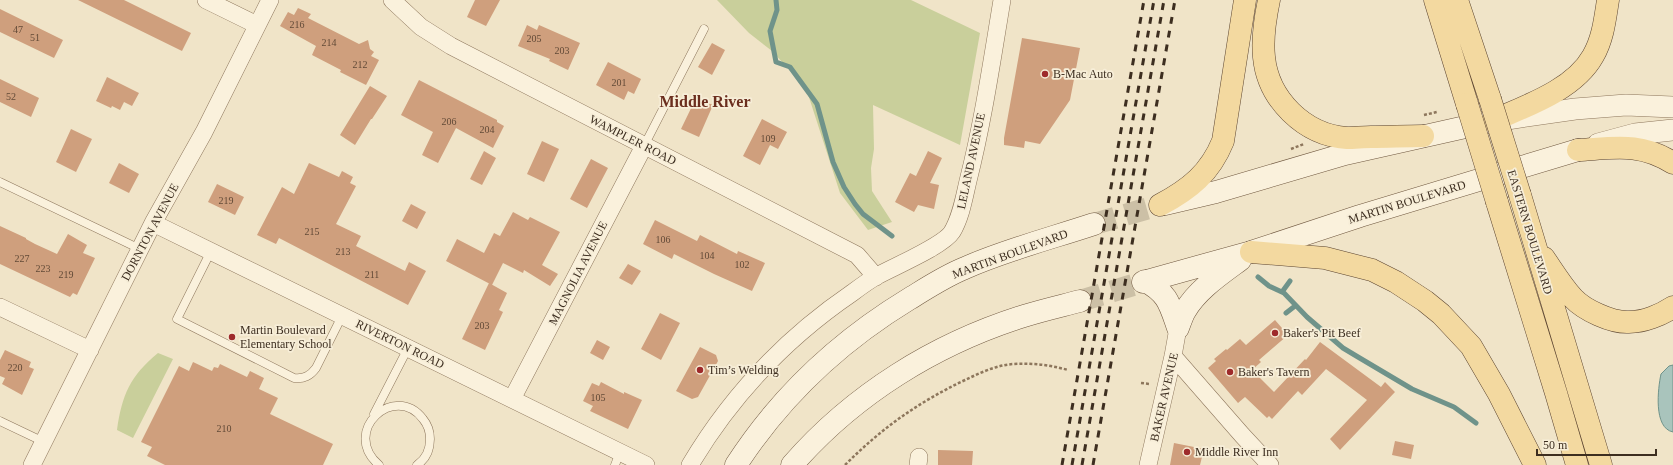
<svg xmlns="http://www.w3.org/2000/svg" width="1673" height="465" viewBox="0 0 1673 465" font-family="'Times New Roman',serif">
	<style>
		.green { fill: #c9cf9b }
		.water { fill: #a9c4bc; stroke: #6f938a }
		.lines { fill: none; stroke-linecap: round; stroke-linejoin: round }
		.stream { stroke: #6f938a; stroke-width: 5 }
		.building { fill: #cf9f7d }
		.secondary-tunnel { stroke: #ccc0a6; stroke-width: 22; stroke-dasharray: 22 11; stroke-linecap: butt }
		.service-casing { stroke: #8d765c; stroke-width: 9 }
		.minor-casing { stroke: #8d765c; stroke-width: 18 }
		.tertiary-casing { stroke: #8d765c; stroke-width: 22 }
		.secondary-casing { stroke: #6f573f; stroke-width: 23 }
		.primary-casing { stroke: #5b4430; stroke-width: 23 }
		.path { stroke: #8d765c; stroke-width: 2.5; stroke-dasharray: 3 2; stroke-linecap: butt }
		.service { stroke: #faf1dc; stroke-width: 8 }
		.minor { stroke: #faf1dc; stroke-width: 17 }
		.tertiary { stroke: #faf1dc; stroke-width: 21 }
		.secondary { stroke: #faf1dc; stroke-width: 22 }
		.primary { stroke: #f3d9a0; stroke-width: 22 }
		.rail { stroke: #3d2e20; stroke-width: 3; stroke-dasharray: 7 7; stroke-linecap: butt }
		.primary-bridge-casing { stroke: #5b4430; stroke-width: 23; stroke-linecap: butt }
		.primary-bridge { stroke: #f3d9a0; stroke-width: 22 }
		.poi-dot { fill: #9e2a2b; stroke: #f7eed8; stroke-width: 1.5 }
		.labels { text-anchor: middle; stroke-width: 3.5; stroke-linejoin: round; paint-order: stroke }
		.number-label { font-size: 10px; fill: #624a37 }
		.poi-label { font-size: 12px; fill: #3d2e20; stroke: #f7eed8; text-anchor: start }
		.street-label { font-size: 12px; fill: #3d2e20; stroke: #f7eed8 }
		.district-label { font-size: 16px; font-weight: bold; fill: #6b2e1e; stroke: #f7eed8 }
	</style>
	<rect width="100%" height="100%" fill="#f0e4c8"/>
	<path class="green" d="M717 0H911L980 33 960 145 873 105 874 149 871 168 872 191 892 222 868 230 840 193 806 88 772 51 749 33Z
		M158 353 173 359 133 438 117 430C122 395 130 376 158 353Z"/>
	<path class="water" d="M1673 365V432C1653 428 1658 388 1661 374L1669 366Z"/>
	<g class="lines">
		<path class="stream" d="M776 0 777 10 770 31 776 62 790 67 817 104 833 162 844 187 855 204 863 214 892 236
			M1258 277 1269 286 1284 293 1307 317 1343 348 1358 357 1412 389 1454 407 1476 423
			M1282 292 1290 281
			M1286 313 1295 306"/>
	</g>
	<path class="building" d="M78 0H124L191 33 182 51Z
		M475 0H500L486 26 467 17Z
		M298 8 311 14 308 18 359 44 368 40 370 49 374 52 371 56 379 60 366 85 340 72 341 70 312 55 316 46 280 26 288 12 294 15Z
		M0 9 63 40 54 58 0 32Z
		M527 25 537 30 539 25 580 43 568 70 549 61 550 59 518 46Z
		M1022 38 1080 48 1070 100 1040 144 1025 141 1024 148 1004 145V138Z
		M712 43 725 50 712 75 698 67Z
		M608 62 641 79 634 94 628 91 624 100 596 85Z
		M107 77 139 93 132 106 124 102 120 110 112 106 111 108 96 101Z
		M0 79 39 98 31 117 0 102Z
		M419 80 497 120V122L504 126 493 148 456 128 438 163 422 155 433 132 401 115Z
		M370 86 387 96 372 119H371L355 145 340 135Z
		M696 98 713 105 699 137 681 129Z
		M762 119 787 132 778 149 770 145 760 165 743 156Z
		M71 129 92 139 76 172 56 162Z
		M542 141 559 149 544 182 527 174Z
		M484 151 496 158 482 185 470 179Z
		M928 151 942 158 930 183 939 185 934 209 918 205 914 212 895 202 910 173 916 176Z
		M591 159 608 168 587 208 570 199Z
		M119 163 139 174 129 193 109 183Z
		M309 163 339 177 342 171 353 177 350 183 356 186 336 224 361 236 356 246 405 271 409 262 426 271 408 305 279 238 276 244 257 235 282 187 294 194Z
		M217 184 244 197 235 215 208 202Z
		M411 204 426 212 417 229 402 221Z
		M513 212 528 220 530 217 560 232 542 265 558 274 550 286 524 270 523 273 503 263 492 285 446 261 457 239 484 253 494 233 500 236Z
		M655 220 697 241 700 235 737 254 738 251 765 263 752 291 714 274 674 254 672 259 643 244Z
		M0 226 26 238V239L35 244 57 254 68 234 87 245 83 253 95 258 77 295 73 293 70 297 0 264Z
		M628 264 641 271 632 285 619 278Z
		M489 283 507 293 499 310 503 312 485 350 462 339Z
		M660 313 680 323 661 360 641 349Z
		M1275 320 1288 335 1259 360 1261 362 1252 370 1274 392 1305 359 1306 360 1320 342 1381 387 1385 382 1395 392 1340 450 1330 439 1367 400 1326 369 1302 395 1298 391 1272 419 1269 416 1267 418 1245 397 1238 403 1208 368 1216 361 1214 359 1226 349 1227 350 1240 339 1246 345Z
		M597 340 610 347 603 360 590 353Z
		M700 347 716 355 718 361 698 397 692 399 676 391Z
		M5 350 31 362 29 367 34 369 22 395 2 384 5 378 0 376V360Z
		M193 362 212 371 214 367 218 368 220 364 247 377 250 371 264 378 259 389 278 398 270 414 333 444 323 465H165L147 456 152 447 141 442 179 366 189 371Z
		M601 382 624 394V392L642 400 628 429 590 411 593 406 583 401 592 383 599 386Z
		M1395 441 1414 445 1411 459 1392 455Z
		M1174 443 1204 449 1200 465H1170Z
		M938 450 973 451 972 465H938Z"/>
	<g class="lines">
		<path class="secondary-tunnel" d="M1094 224 1156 206
			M1080 301 1143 282"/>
		<defs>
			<path id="service" d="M644 146 704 29
				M0 182 140 249
				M211 251 177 319 294 378C304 379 310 376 316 368L342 316
				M374 414 408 348
				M0 421 44 442
				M379 465C340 431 395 382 423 419 428 425 430 431 430 439 430 449 426 459 417 465
				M615 465 620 452"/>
			<path id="minor" d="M206 0 257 25
				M392 0 421 27 451 46 857 255 876 277
				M153 223 646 465
				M0 307 90 350
				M1173 356 1242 435 1270 465
				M512 399 644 146
				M32 465 153 223 204 132 270 0
				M690 465C731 396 786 338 852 293 860 287 868 281 877 276 893 267 943 246 952 232 961 217 964 198 968 181 983 122 992 60 1002 0
				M918 465 919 457
				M1148 465 1173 356 1178 328"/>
			<path id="tertiary" d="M1507 119 1575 109 1626 105 1673 107
				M1598 144 1635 134 1673 130"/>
			<path id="secondary" d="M1165 204 1216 192 1345 154 1492 121
				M1145 281C1168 293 1170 305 1178 328
				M1143 282 1251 252 1360 216 1578 150
				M1178 328C1180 323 1182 316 1185 311 1197 290 1221 274 1240 260
				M736 465C780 397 840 341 909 299 927 288 945 276 965 268 1005 250 1052 238 1094 224
				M792 465C854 394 935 344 1024 316 1043 310 1061 306 1080 301"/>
			<path id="primary" d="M1269 0C1265 19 1262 38 1264 57 1268 99 1304 135 1347 138 1355 138 1363 137 1371 137 1388 137 1405 136 1423 136
				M1435 0 1467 104
				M1457 0 1490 99
				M1492 121C1526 106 1574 90 1593 56 1603 39 1605 19 1608 0
				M1578 150C1615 148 1640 142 1673 163
				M1520 195 1601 465
				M1497 202 1556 393 1577 465
				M1160 205C1190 189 1210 173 1223 141L1245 0
				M1251 252 1325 258 1372 270 1396 282 1425 301 1441 314 1471 346 1499 394 1535 465
				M1544 258C1553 271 1562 286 1573 298 1584 310 1612 323 1629 322 1644 322 1661 315 1673 307"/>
		</defs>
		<use href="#service" class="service-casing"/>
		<use href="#minor" class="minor-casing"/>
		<use href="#tertiary" class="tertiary-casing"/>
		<use href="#secondary" class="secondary-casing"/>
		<use href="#primary" class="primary-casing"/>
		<path class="path" d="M1424 115 1437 112
			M1291 149 1304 144
			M1141 383 1150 384
			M845 465C882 428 917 403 965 380 980 373 996 365 1014 364 1033 363 1050 365 1068 370"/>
		<use href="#service" class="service"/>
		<use href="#minor" class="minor"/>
		<use href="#tertiary" class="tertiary"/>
		<use href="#secondary" class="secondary"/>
		<use href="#primary" class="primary"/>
		<path class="rail" d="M1062 465 1144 0
			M1072 465 1154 0
			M1082 465 1164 0
			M1093 465 1175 0"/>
		<defs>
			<path id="primary-bridge" d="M1490 99 1520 195
				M1467 104 1497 202"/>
		</defs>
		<use href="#primary-bridge" class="primary-bridge-casing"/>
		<use href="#primary-bridge" class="primary-bridge"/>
	</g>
	<g class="poi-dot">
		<circle cx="1045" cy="74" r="4"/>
		<circle cx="1275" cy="333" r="4"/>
		<circle cx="232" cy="337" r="4"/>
		<circle cx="700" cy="370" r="4"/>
		<circle cx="1230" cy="372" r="4"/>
		<circle cx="1187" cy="452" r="4"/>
	</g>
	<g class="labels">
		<g class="number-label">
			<text x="297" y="28">216</text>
			<text x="18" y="33">47</text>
			<text x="35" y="41">51</text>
			<text x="534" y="42">205</text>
			<text x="329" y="46">214</text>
			<text x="562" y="54">203</text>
			<text x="360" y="68">212</text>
			<text x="619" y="86">201</text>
			<text x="11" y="100">52</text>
			<text x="449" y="125">206</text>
			<text x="487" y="133">204</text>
			<text x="768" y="142">109</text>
			<text x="226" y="204">219</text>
			<text x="312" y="235">215</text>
			<text x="663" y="243">106</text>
			<text x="343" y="255">213</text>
			<text x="707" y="259">104</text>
			<text x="22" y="262">227</text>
			<text x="742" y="268">102</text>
			<text x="43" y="272">223</text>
			<text x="66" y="278">219</text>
			<text x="372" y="278">211</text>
			<text x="482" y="329">203</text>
			<text x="15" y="371">220</text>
			<text x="598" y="401">105</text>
			<text x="224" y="432">210</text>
		</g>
		<g class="poi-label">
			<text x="1053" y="78">B-Mac Auto</text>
			<text x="240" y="334">Martin Boulevard<tspan x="240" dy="14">Elementary School</tspan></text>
			<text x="1283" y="337">Baker's Pit Beef</text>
			<text x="708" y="374">Tim’s Welding</text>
			<text x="1238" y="376">Baker's Tavern</text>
			<text x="1195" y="456">Middle River Inn</text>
		</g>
		<g class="street-label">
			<text transform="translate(633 140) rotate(27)" y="4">WAMPLER ROAD</text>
			<text transform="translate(971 161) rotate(-78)" y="4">LELAND AVENUE</text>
			<text transform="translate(1407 202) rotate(-17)" y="4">MARTIN BOULEVARD</text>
			<text transform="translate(150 232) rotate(-62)" y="4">DORNTON AVENUE</text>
			<text transform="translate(1530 232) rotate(73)" y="4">EASTERN BOULEVARD</text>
			<text transform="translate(1010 254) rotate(-20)" y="4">MARTIN BOULEVARD</text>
			<text transform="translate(578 273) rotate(-63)" y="4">MAGNOLIA AVENUE</text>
			<text transform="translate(400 344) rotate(26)" y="4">RIVERTON ROAD</text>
			<text transform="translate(1164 397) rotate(-77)" y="4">BAKER AVENUE</text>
		</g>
		<g class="district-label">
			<text x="705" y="107">Middle River</text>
		</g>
	</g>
	<path d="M1537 449v6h119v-6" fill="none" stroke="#3d2e20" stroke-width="2"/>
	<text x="1543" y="449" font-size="12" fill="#3d2e20" stroke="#f7eed8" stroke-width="3" paint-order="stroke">50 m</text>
</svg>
